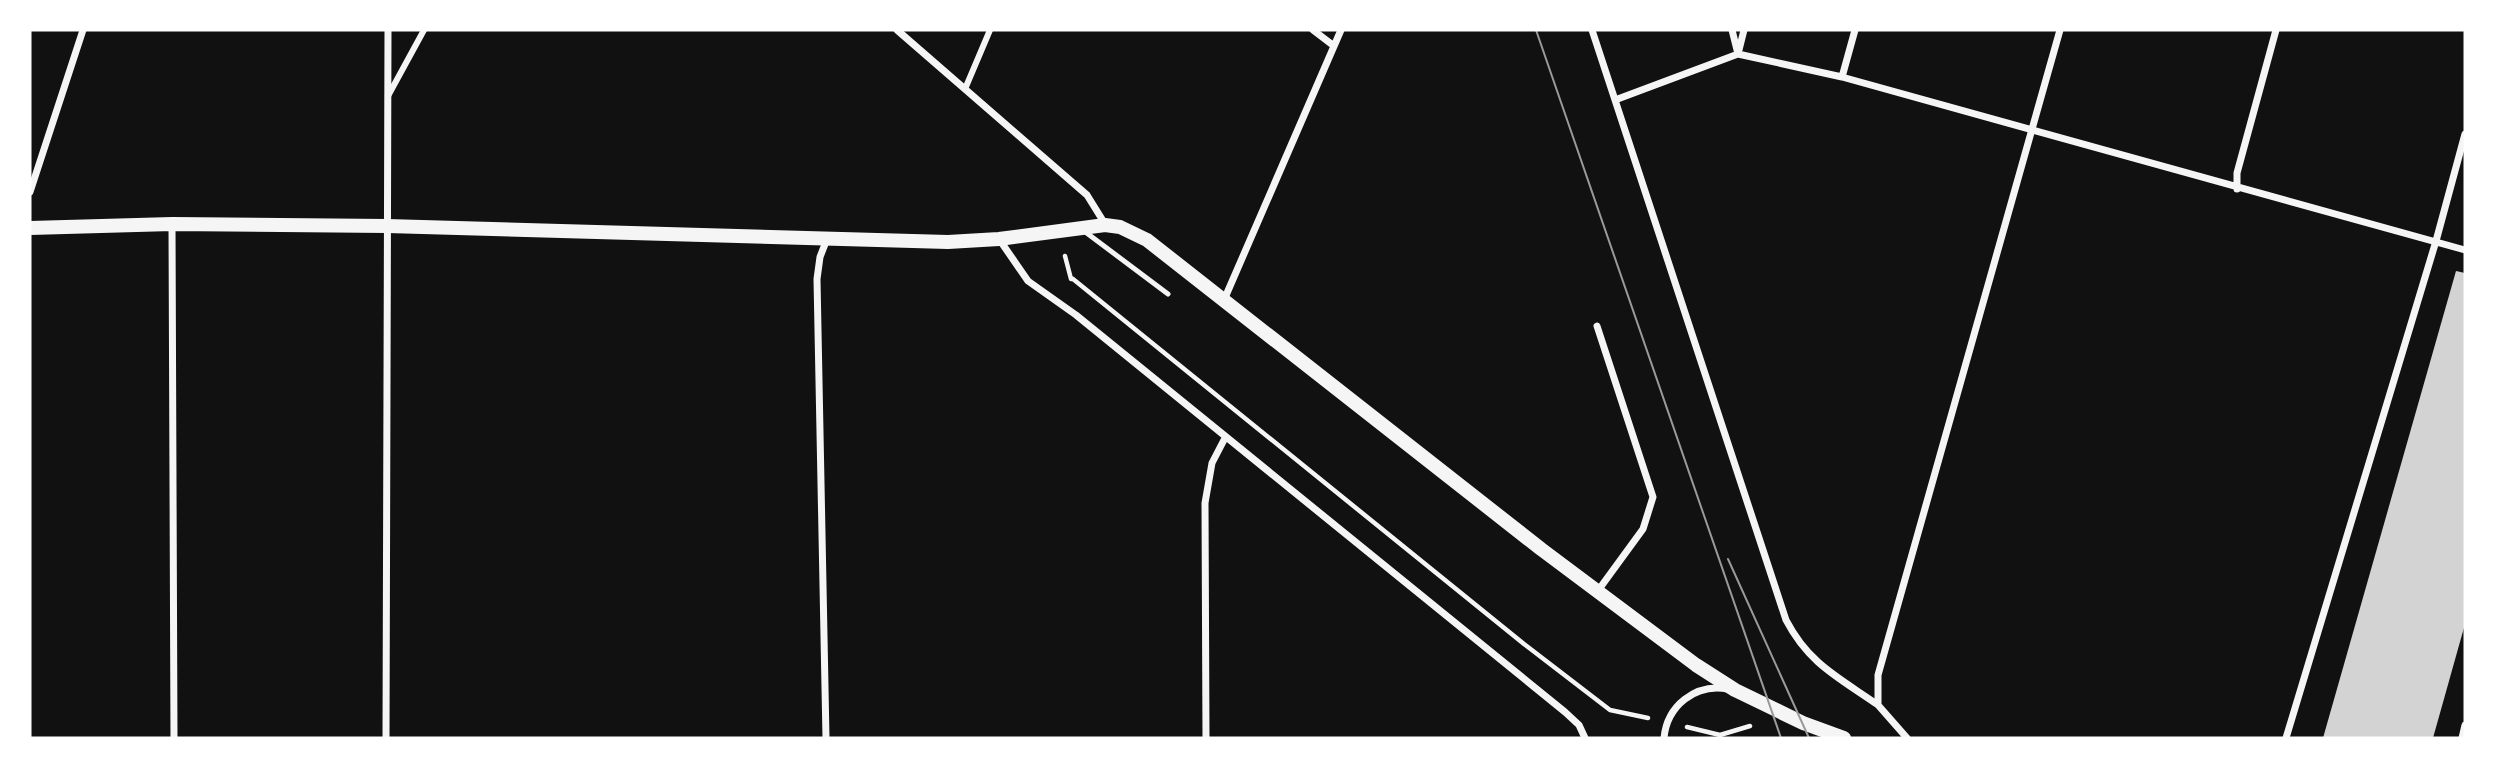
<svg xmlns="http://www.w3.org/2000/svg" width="2495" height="768" viewBox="0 0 2495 768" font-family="Figtree,sans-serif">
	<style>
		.building { fill: #d3d3d3 }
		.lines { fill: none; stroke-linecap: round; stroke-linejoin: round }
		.path { stroke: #f5f5f5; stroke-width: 4.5 }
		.service { stroke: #f5f5f5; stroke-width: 5 }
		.pedestrian { stroke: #f5f5f5; stroke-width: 6 }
		.minor { stroke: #f5f5f5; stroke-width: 7 }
		.secondary { stroke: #f5f5f5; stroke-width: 14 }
		.tram { stroke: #9a9a9a; stroke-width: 2 }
	</style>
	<rect width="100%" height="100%" fill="#111"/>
	<path class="building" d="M2456 271 2465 273V624L2433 738H2323Z"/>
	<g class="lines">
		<path class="path" d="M1065 256 1071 279
			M1073 279 1524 644 1610 710 1648 718
			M1687 727 1720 735 1750 726"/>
		<path class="service" d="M1084 231 1168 294"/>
		<path class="pedestrian" d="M965 89 990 30
			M388 96 424 30"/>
		<path class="minor" d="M897 30 1087 195 1105 224
			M1313 30 1334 46
			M1592 30 1786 620C1809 664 1838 677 1878 705
			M1732 30 1738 54 1744 30
			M1842 77 1855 30
			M1615 100 1738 54 1842 77 2465 250
			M2237 189V173L2276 30
			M30 192 83 30
			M172 224 174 738
			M999 239 1028 281 1076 315 1565 712 1579 725 1585 738
			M1224 300 1341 30
			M1597 326 1653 497 1643 529 1597 592
			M386 738 388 30
			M826 738 817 279 820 257 827 239
			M1206 738 1205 503 1212 463 1225 438
			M1664 738C1667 706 1695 683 1728 689
			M1907 738 1878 705V675L2060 30
			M2286 738 2436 241 2465 134
			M2462 738 2465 725"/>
		<path class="secondary" d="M30 228 172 224 387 226 948 242 999 239 1105 225 1120 227 1147 240 1541 549 1696 665 1735 690 1803 723 1844 738"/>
		<path class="tram" d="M1536 30 1781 738
			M1728 559 1809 738"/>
	</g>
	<rect width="2495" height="768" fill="none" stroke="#ffffff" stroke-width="63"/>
</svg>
